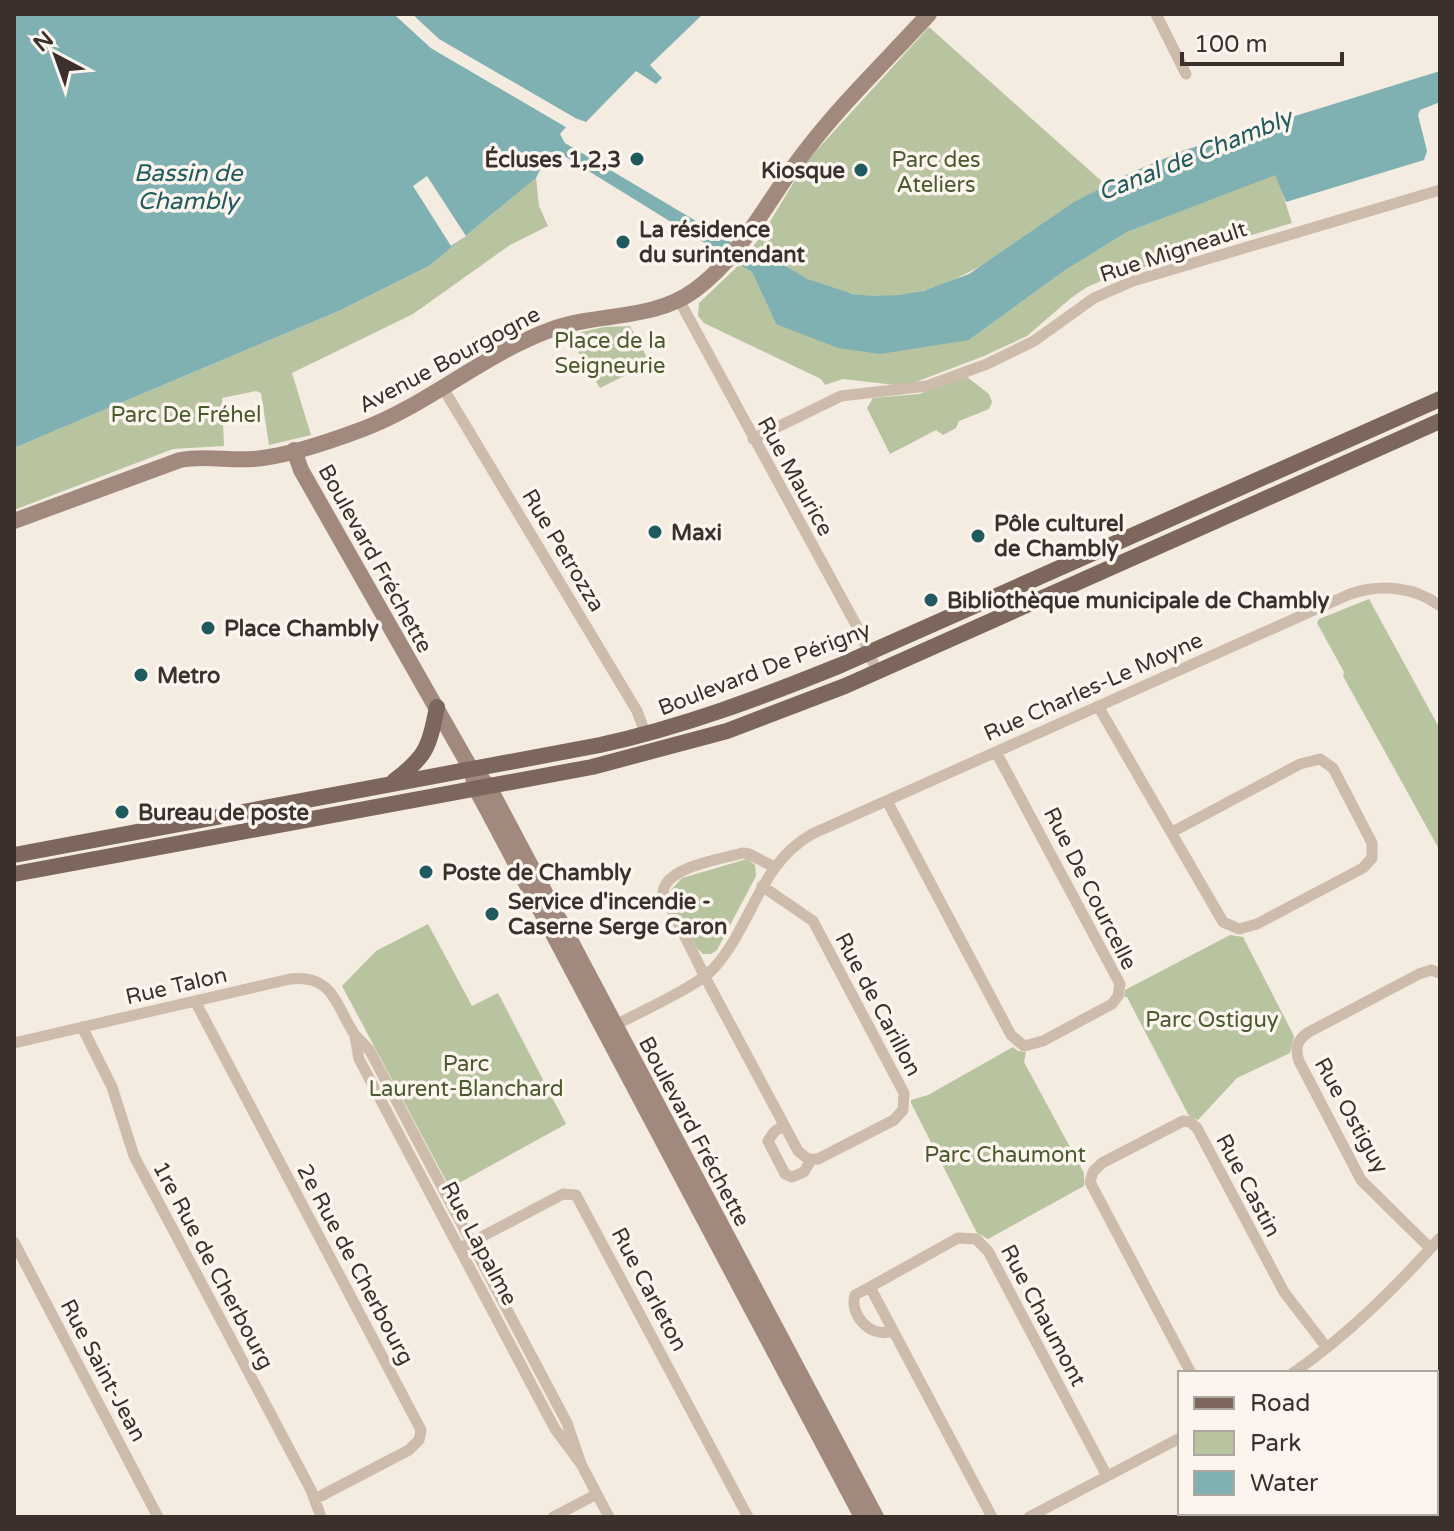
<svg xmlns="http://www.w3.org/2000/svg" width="1454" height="1531" viewBox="0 0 1454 1531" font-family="'Varela Round',sans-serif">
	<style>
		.green { fill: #b8c4a0 }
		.water { fill: #7fb0b2 }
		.pier { fill: #f4ebe1 }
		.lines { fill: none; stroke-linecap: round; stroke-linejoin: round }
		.street { stroke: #cdbbac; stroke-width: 11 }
		.secondary { stroke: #a18a7d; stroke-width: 16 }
		.primary { stroke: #7d675c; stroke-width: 16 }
		.poi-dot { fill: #1f5a5e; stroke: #fbf5ee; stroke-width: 3 }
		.labels { text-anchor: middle; stroke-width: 7; stroke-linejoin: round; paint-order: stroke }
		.poi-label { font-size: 22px; font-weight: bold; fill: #3b302b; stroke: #fbf5ee; text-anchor: start }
		.park-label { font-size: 22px; fill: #4a5a2e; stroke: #fbf5ee }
		.street-label { font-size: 22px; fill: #3b302b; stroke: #fbf5ee }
		.water-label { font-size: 24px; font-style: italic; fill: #1f5a5e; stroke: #fbf5ee }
	</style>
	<rect width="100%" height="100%" fill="#f4ebe1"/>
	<path class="green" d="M929 27 1106 185C1026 228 953 311 855 294 839 291 822 286 808 280 795 273 785 263 771 258 764 255 755 254 748 252L760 238 806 162Z
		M1276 174 1292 223 1108 278 1087 287 1071 298 1027 336 984 356 913 383 895 385 843 379 825 385 821 379 704 323 698 316 699 303 740 264 752 272 776 324 969 340 1064 271 1127 232Z
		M536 178 539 206 548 226 510 245 413 314 292 373 311 435 269 445 261 393 256 391 222 398 224 446 173 449 14 510V448L341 310 429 266Z
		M630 326 650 363 600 388 568 335 604 327Z
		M967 377 989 394 992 402 989 409 959 421 956 428 943 435 936 430 890 454 867 408 873 398 919 394Z
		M1369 599 1440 729V851L1343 676 1344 672 1317 623 1319 619Z
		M747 859 755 865 756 876 717 950 711 954H703L697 948 671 897V890L682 878Z
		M428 924 472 1006 498 993 566 1124 450 1188 342 986 376 951Z
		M1230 935 1243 937 1294 1036 1290 1053 1237 1078 1198 1120 1189 1116 1127 997H1124L1125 990Z
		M1013 1047 1018 1051 1026 1052 1024 1062 1084 1173V1186L988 1239 977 1233 911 1103V1100L928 1095Z"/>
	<path class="water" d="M14 14H394L431 48 566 127 560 134 565 143 748 252 773 258 807 279 853 294 874 296 899 295 923 291 969 274 1074 202 1130 173 1185 150 1440 71V102L1420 110 1418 115 1427 151 1424 160 1286 202 1275 175 1127 232 1064 271 969 340 880 354 838 348 776 324 752 272 561 154 549 152 536 178 429 266 341 310 14 448Z
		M412 14H703L650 65 662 78 656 84 636 71 586 122 575 118 438 39Z"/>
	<path class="pier" d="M394 14H400L433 45 569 124 566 127 431 48Z
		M408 14H412L439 39 575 118 572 121 436 42Z
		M427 176 466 236 451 246 413 186Z"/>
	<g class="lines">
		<path class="street" d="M1156 14 1186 74
			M679 300 860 632 877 672
			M443 388 637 711 646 735
			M753 439 841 396 927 386 987 364 1034 341 1094 298 1133 281 1440 190
			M1098 706 1223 922 1239 929 1257 924 1363 868 1372 858V843L1333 768 1320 759 1300 764 1172 832
			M887 801 1011 1035 1024 1046 1043 1041 1112 1004 1118 996 1120 984 996 752
			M762 886 813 921 904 1093 903 1110 894 1120 818 1159H808L798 1151 705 977 663 892C666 867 721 859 743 853L749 854 774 867
			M195 1001 421 1430 419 1440 409 1450 315 1499
			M82 1027 112 1087 134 1156 311 1490 321 1517
			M612 1027C637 1013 697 987 714 968 752 926 759 864 812 834L1350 594C1380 584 1414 586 1440 606
			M355 1036 359 1059 555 1429 581 1464 609 1517
			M14 1043 290 979C332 974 335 1003 353 1032 357 1039 365 1044 370 1051L567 1423 581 1464
			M784 1125 774 1132 768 1141 785 1174 792 1177 804 1172 811 1160
			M14 1242 158 1517
			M466 1245 563 1194 576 1195 748 1517
			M1430 1248 1361 1180 1299 1061C1294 1047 1298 1039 1309 1032L1419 974 1431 970 1440 973
			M870 1287 855 1295C849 1313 869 1339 893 1331
			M1191 1373 1090 1182 1093 1172 1102 1163 1183 1121 1190 1122 1197 1128 1284 1292 1327 1348
			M1293 1373C1348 1335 1395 1288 1440 1238
			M1275 1513 1280 1517
			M553 1517 597 1494
			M992 1517 870 1287 958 1238 976 1239 988 1251 1107 1476
			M1029 1517 1180 1438"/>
		<path class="secondary" d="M294 450 301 470 471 769 476 789 489 813 862 1517
			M14 521 180 460C204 455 228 461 253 459 286 457 331 441 363 429 429 404 484 354 550 330 598 312 653 321 695 290 745 253 769 196 807 149 844 101 888 59 929 14
			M481 778 489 787 876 1517"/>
		<path class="primary" d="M394 781C427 756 429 747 437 707
			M14 855 600 745C683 727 762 697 841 665L1440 399
			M14 874 592 767 727 731 845 686 1440 421"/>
	</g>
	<g class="poi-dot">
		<circle cx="637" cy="159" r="8"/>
		<circle cx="861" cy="170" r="8"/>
		<circle cx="623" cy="242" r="8"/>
		<circle cx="655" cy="532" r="8"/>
		<circle cx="978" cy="536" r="8"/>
		<circle cx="931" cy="600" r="8"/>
		<circle cx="208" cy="628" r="8"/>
		<circle cx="141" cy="675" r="8"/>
		<circle cx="122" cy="812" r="8"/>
		<circle cx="426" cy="872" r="8"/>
		<circle cx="492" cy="914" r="8"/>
	</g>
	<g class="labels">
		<g class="poi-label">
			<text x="621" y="167" text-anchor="end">Écluses 1,2,3</text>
			<text x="845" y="178" text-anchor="end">Kiosque</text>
			<text x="639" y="237">La résidence<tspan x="639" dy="25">du surintendant</tspan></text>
			<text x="994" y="531">Pôle culturel<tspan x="994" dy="25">de Chambly</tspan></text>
			<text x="671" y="540">Maxi</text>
			<text x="947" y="608">Bibliothèque municipale de Chambly</text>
			<text x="224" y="636">Place Chambly</text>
			<text x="157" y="683">Metro</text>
			<text x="138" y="820">Bureau de poste</text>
			<text x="442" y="880">Poste de Chambly</text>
			<text x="508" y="909">Service d'incendie -<tspan x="508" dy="25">Caserne Serge Caron</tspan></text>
		</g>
		<g class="park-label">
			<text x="936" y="167">Parc des<tspan x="936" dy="25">Ateliers</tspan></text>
			<text x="610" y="348">Place de la<tspan x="610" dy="25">Seigneurie</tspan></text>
			<text x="186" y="422">Parc De Fréhel</text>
			<text x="1212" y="1027">Parc Ostiguy</text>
			<text x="466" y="1071">Parc<tspan x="466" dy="25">Laurent-Blanchard</tspan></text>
			<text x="1005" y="1162">Parc Chaumont</text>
		</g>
		<g class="street-label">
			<text transform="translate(1173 251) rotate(-18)" y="8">Rue Migneault</text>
			<text transform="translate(449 359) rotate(-28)" y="8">Avenue Bourgogne</text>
			<text transform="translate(796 476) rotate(61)" y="8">Rue Maurice</text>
			<text transform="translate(564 550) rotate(59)" y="8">Rue Petrozza</text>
			<text transform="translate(376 558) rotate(61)" y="8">Boulevard Fréchette</text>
			<text transform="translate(764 668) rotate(-21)" y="8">Boulevard De Périgny</text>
			<text transform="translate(1093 686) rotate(-24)" y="8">Rue Charles-Le Moyne</text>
			<text transform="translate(1091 888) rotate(63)" y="8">Rue De Courcelle</text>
			<text transform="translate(176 985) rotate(-13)" y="8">Rue Talon</text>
			<text transform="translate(879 1004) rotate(62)" y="8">Rue de Carillon</text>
			<text transform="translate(1352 1115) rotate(61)" y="8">Rue Ostiguy</text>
			<text transform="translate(695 1131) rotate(62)" y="8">Boulevard Fréchette</text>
			<text transform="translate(1249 1185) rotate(62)" y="8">Rue Castin</text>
			<text transform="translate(480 1243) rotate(62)" y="8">Rue Lapalme</text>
			<text transform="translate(356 1264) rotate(62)" y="8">2e Rue de Cherbourg</text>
			<text transform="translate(214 1265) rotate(62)" y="8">1re Rue de Cherbourg</text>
			<text transform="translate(650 1289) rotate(62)" y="8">Rue Carleton</text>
			<text transform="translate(1044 1315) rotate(62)" y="8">Rue Chaumont</text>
			<text transform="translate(104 1370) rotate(62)" y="8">Rue Saint-Jean</text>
		</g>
		<g class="water-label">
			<text transform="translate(1195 155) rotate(-22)" y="8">Canal de Chambly</text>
			<text x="188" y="181">Bassin de<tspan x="188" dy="28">Chambly</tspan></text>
		</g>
	</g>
	<rect width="1454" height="1531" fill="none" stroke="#3b302b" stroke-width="32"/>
	<rect x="1178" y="1371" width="260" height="144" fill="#fbf5ee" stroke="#aea6a0" stroke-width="2"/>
	<rect x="1194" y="1397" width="40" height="12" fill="#7d675c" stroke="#aea6a0" stroke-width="2"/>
	<text x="1250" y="1411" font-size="24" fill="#3b302b">Road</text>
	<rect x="1194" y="1431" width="40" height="24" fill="#b8c4a0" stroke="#aea6a0" stroke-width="2"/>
	<text x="1250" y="1451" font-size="24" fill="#3b302b">Park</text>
	<rect x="1194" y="1471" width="40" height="24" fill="#7fb0b2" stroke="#aea6a0" stroke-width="2"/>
	<text x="1250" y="1491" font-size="24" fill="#3b302b">Water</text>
	<g transform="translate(56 56) rotate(319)" stroke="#fbf5ee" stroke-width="6" paint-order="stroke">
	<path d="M0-6L14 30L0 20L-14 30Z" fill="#3b302b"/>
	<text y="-12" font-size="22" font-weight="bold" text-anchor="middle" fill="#3b302b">N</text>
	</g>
	<path d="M1182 52v12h160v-12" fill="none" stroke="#3b302b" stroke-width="4"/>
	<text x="1194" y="52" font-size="24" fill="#3b302b" stroke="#fbf5ee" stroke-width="6" paint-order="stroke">100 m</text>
</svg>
